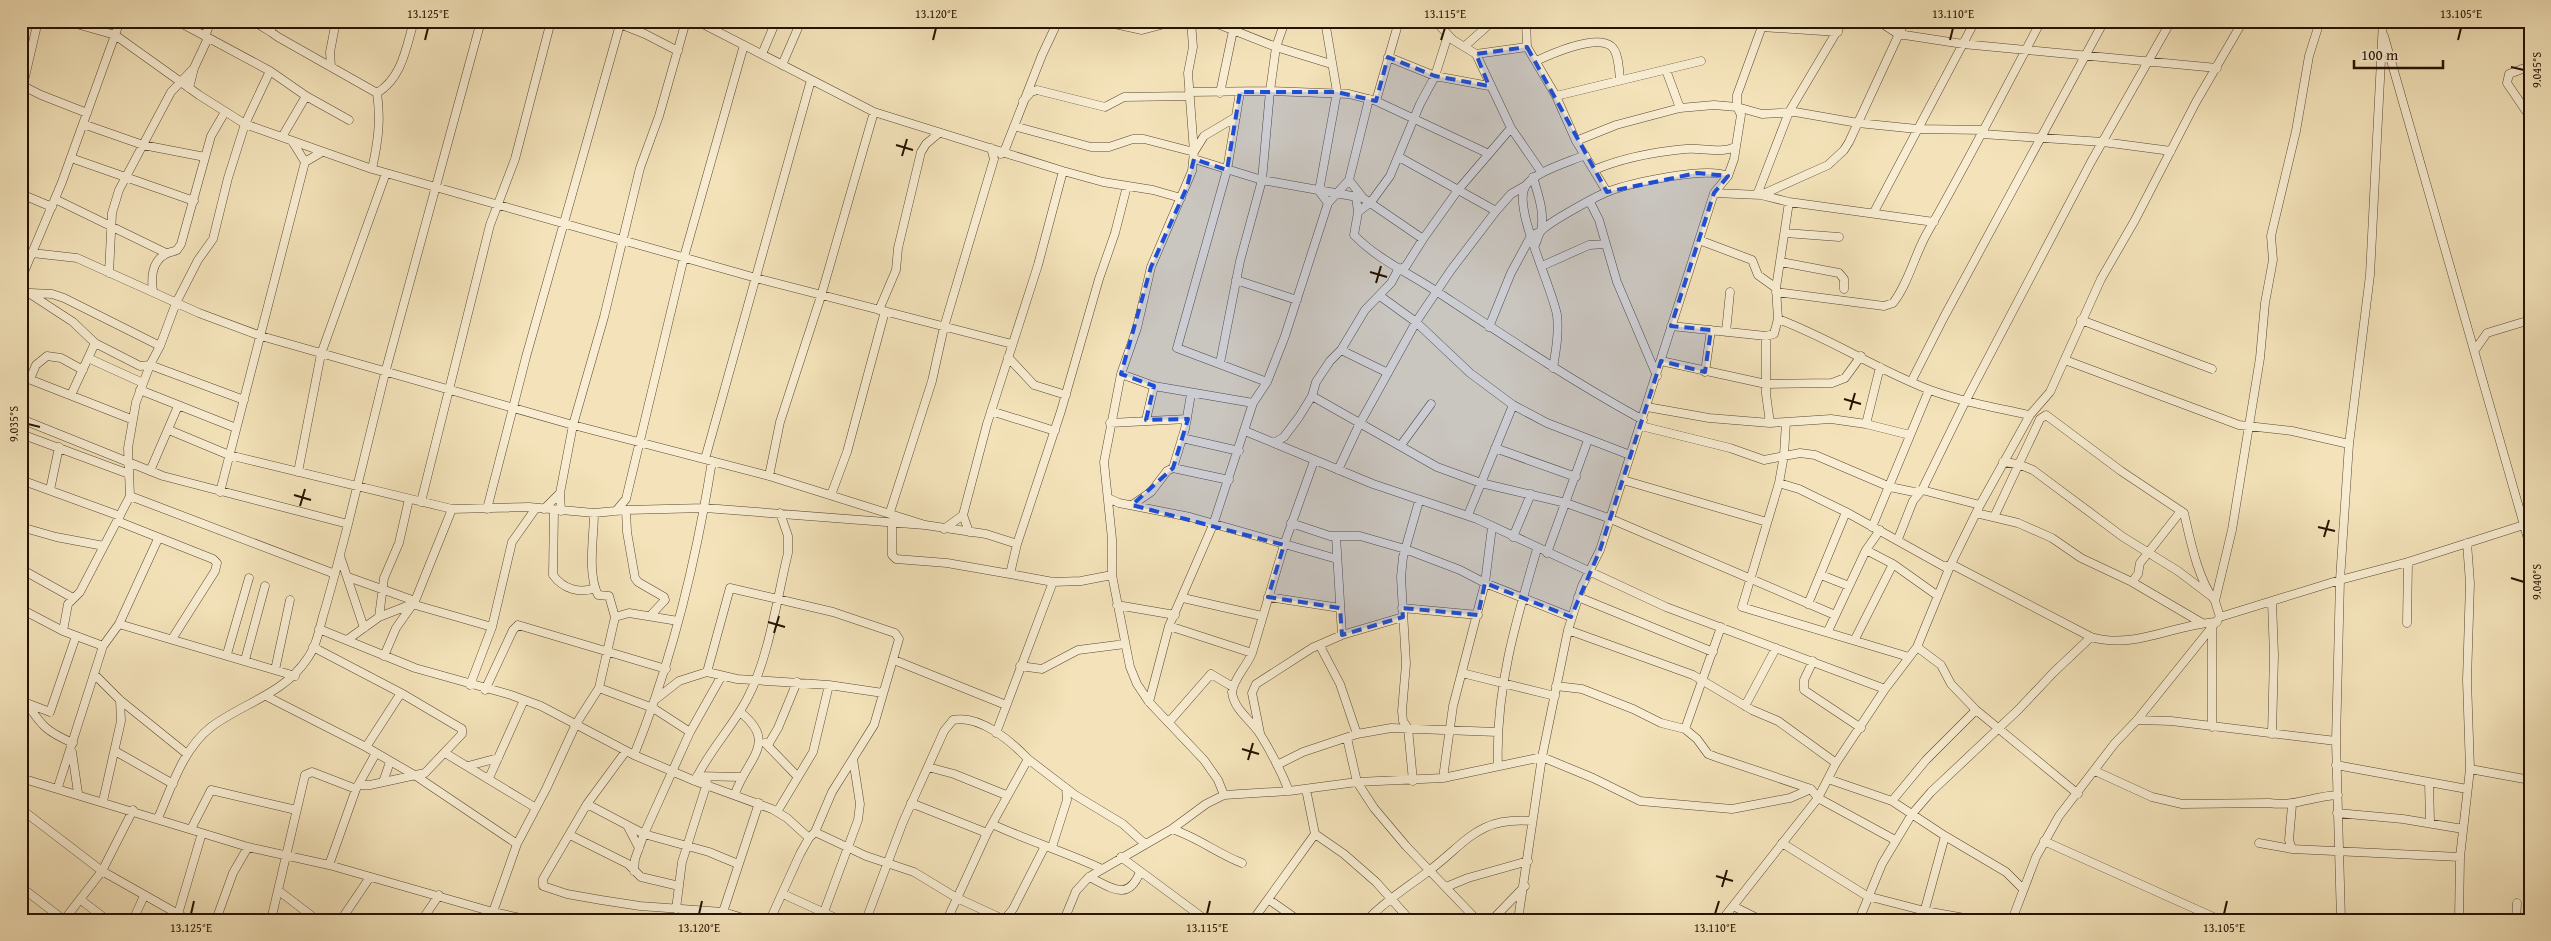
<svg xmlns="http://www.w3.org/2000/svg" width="2551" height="941" viewBox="0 0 2551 941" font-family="'Gentium Book Plus',serif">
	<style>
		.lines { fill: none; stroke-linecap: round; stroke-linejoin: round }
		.minor-casing { stroke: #5a472e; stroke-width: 9 }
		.minor { stroke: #f8edd2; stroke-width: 8 }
		.marked { fill: #1d4ed8; fill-opacity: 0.2; stroke: #1d4ed8; stroke-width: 4; stroke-dasharray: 10 6; stroke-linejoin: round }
		.ticks { fill: none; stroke: #261300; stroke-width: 2 }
		.neatline { fill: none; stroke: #261300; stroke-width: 2 }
		.ticks-label { font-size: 12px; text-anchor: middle; fill: #261300 }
	</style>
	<rect width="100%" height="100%" fill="#f4e3ba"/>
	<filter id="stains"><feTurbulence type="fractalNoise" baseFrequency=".004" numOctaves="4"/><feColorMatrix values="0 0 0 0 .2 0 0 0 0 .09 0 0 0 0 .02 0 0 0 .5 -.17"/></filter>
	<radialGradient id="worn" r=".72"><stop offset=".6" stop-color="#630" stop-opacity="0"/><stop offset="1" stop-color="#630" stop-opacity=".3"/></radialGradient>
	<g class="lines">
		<defs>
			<path id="minor" d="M66 21 115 35 199 95 245 124 372 169
				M177 21 270 71 306 96 349 120
				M253 21 271 32
				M273 21 271 32 278 37 377 93C381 120 378 142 372 169L756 278 1012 344
				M697 21 874 112 1063 171 1103 182 1153 190 1181 198
				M1101 21 1142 30 1176 21
				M1191 21 1193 47 1188 73 1194 152 1192 171 1151 267 1137 328 1121 374 1104 462 1112 539V575L1130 667 1137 684 1149 702 1204 760 1218 780 1224 795
				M1210 21 1276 47 1331 64
				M1325 21 1337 92 1319 191 1328 203
				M1424 21 1438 24 1453 40 1476 54 1511 128 1542 173
				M1526 21 1527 47 1556 96 1576 141 1607 192
				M1878 21 1898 34 1963 44 2217 68
				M620 24 645 34 678 51
				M1761 27 1838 32
				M711 28 728 22
				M205 36 211 21
				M2384 36 2530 546
				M1465 46 1493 21
				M762 54 776 21
				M1476 54 1527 47
				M1388 57 1435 76 1489 86
				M1536 61C1551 54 1596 34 1611 46 1619 52 1619 71 1620 80
				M782 65 801 21
				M2530 66 2509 74 2507 83 2530 117
				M331 67 330 52 336 21
				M1666 70 1680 108
				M21 85 41 95 87 113
				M23 85 38 21
				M189 88 194 68 208 38
				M1189 92 1270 91 1349 94 1376 101 1487 153
				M1240 92 1227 170 1177 348 1267 382
				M377 93C402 78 406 48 414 21
				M1220 93 1235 21
				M1556 96 1701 61
				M1023 101 1031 92 1037 90 1105 107 1124 97 1189 96
				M1376 101 1399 21
				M83 124 143 145 205 157
				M1014 126 1091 147H1109L1133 139H1144L1194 152 1204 136 1236 117
				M1982 134 2103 142 2171 151
				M282 137 306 96
				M292 141 305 162
				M1576 141 1616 125 1680 108 1714 105 1737 107 1762 114 1795 112 1858 123 1917 129 1984 130
				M1001 154 1004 152 1042 55 1058 21
				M1399 157 1496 211
				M71 158 194 201
				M1194 159 1262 180 1363 198 1423 239
				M1594 170C1622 158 1654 152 1685 149 1701 147 1720 154 1735 147
				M1349 180 1363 198
				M1714 193 1761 195 1828 165 1844 150 1849 142 1905 21
				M21 194 52 207
				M1757 195 1789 112 1843 21
				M1761 195 1789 202 1934 222
				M1356 197 1358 212 1354 235C1378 260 1411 274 1439 293 1506 337 1572 381 1643 420
				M55 199 166 253
				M1590 202 1599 220 1617 282 1657 376
				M1358 212 1371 202 1390 176 1420 104 1435 76 1448 35
				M1874 212 1975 21
				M1785 233 1839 237
				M1699 240 1752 260 1758 275 1776 288
				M1535 245C1537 241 1538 235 1541 231 1549 222 1595 197 1607 192 1630 183 1707 166 1728 176
				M21 252 31 256
				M32 253 77 258 199 313 261 336 573 425 769 476 925 525
				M1781 262 1839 273 1844 279V289
				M1542 266 1589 245 1605 244
				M109 273 112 213 119 190 171 92 194 68
				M21 279 62 182 120 21
				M1236 280 1297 300
				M21 288 73 322 95 343 140 366 150 365 244 400
				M153 291C151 278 152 261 166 254 169 252 173 252 177 250L181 244 211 136 225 112
				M1776 292 1884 306 1893 303C1908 284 1914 257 1926 235 1966 165 2003 93 2041 21
				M31 293 52 294 64 298 160 346
				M1380 296 1416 322 1470 373 1513 405 1547 423 1630 455
				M879 310 896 270 898 248 921 152 926 144 939 133
				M1778 319C1831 339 1878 370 1930 390 1963 402 1996 408 2030 415
				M2081 320 2212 369
				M1671 326 1766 336 1774 334 1778 319 1776 288 1789 202
				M1489 327 1511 273 1531 236 1541 231C1545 212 1538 195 1533 177
				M1726 332 1730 292
				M1766 336V394L1770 423
				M1341 350 1388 373
				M2475 350 2487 333 2530 320
				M1008 357 1034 385 1066 395
				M88 358 143 383
				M2065 360 2239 425 2292 431 2349 444
				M1661 361 1766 384 1832 383 1845 378 1861 356
				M1220 363 1240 261 1262 180 1270 91 1276 47 1285 21
				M1553 368C1556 350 1559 333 1557 315 1552 287 1513 208 1525 187 1533 172 1569 162 1585 155
				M1705 372 1711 330
				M1121 374 1154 386 1253 403
				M21 376 131 419
				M30 379 36 365 47 356 61 358 83 370
				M1911 382 1944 317 2104 21
				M140 390 236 428
				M71 395 95 343
				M1312 396 1437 467 1481 483 1566 503 1611 519 1835 615
				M1647 407 1709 418 1770 423 1831 419 1866 424 1910 435
				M991 411 1055 431
				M21 419 163 476 348 524C340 555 332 586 323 616 319 631 316 647 307 659 284 694 243 703 211 727 183 749 172 786 158 818
				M1146 420 1154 386
				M1786 422 1784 455 1779 483 1742 607 1909 657
				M1110 423 1187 419
				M1866 424 1880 367
				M1641 426 1730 448 1764 460 1800 453 1815 455 1890 487 1914 492 1922 490 1980 505
				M169 430 229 455 452 509 529 507 594 513 626 510 705 508 925 525 986 534 1017 544
				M1245 431 1373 484 1477 519 1666 607 1885 689
				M21 434 129 474
				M1182 438 1239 451
				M1274 443 1284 437 1299 417 1312 396 1316 382 1330 361 1341 350 1365 310 1391 283 1398 270 1406 266 1423 239 1458 190 1511 128
				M1401 445 1431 404
				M1495 448 1576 477
				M705 459 811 80
				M2003 462 2018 464 2033 470 2123 537 2178 571 2211 596
				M1173 468 1185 429 1191 394
				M1338 470 1359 425 1416 322 1451 270 1496 211 1511 194 1525 186
				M150 471 178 406
				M298 472 321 354 386 173
				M769 476 780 422 821 296 874 112
				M21 480 120 516
				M1623 480 1767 522
				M1779 483 1799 489 1846 512 1945 567 1951 564 2091 637C2134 650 2174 624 2217 622
				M50 490 59 447
				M220 492 305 162 322 152
				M831 495 847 452 885 311
				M130 496 335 574
				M1108 498 1119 503 1190 517 1337 559
				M421 502 490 225 515 159 551 21
				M1132 505 1151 492 1167 471 1173 468 1229 480
				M487 509 526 357 621 21
				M544 509 560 493
				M554 510 553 575C563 589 580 594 595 588
				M626 510 627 532 635 578 638 582 664 597 665 600 650 616
				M561 511 560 493 573 425 604 317 640 168 659 116 686 21
				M616 511 626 499 684 257 744 45
				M890 512 932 381 944 327 994 159 991 148
				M1976 513 2018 523 2052 538 2081 558 2132 582 2202 623
				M1468 515 1513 405
				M1994 517 2040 419 2046 415 2121 471 2184 513C2190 539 2198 580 2215 601
				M117 521 213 559 217 563 215 571 172 639
				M1291 523 1330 536H1360L1405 549 1460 570 1485 583 1571 617
				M348 524 385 373 481 21
				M892 524V555L896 559 947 563 1010 574
				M21 527 56 537 104 546
				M1872 527 1929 390
				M944 529 963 515
				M969 532 963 515 987 424 1038 265 1063 171
				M1336 536 1342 635
				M1513 537 1531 494
				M1898 539 1913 501 1922 490 1965 402 2091 162 2171 21
				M1866 550 1893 564 1938 596
				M1547 553 1588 440
				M340 556 364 628
				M21 569 73 598
				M1112 575 1081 581 1053 582 1010 574 1017 544 1061 411 1099 279 1115 233 1127 186
				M1821 575 1849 586
				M348 577 415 601
				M2132 582 2138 574 2140 563 2181 511
				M1268 597 1340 608
				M1578 597 1713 652
				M1183 598 1262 616
				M2272 602 2274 655 2272 734
				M1808 604 1846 512
				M1117 605 1175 615
				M1402 608 1478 615
				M21 609 63 631
				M379 617 384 578 399 543 409 499
				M615 617 629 613 678 621
				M2220 617 2215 601 2232 530 2260 358 2265 303 2273 260 2271 236 2296 131 2309 56 2320 21
				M2407 623 2408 562
				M119 624 295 676
				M1169 626 1252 653
				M319 629 415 668 511 695 541 706 634 755 695 781 772 809 787 818 809 838
				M1568 630 1693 675 1752 710 1778 721 1836 763
				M1828 631 1866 550 1880 530
				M21 635 22 633
				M1855 639 1893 564
				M347 640 379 617 412 604 492 627
				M103 646 63 631 68 604 80 592 130 496 128 448 136 402 150 365 160 346 176 303 198 260 213 239 228 178 245 124 270 71
				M1320 646 1340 684 1357 734
				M313 647 401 693 462 729V734L425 773 370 785H358
				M1917 647 1941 665 1951 684 1976 710 2078 794
				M227 654 249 578
				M384 656 396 628 415 601 452 509
				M245 660 265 586
				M894 660 1006 705
				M1813 661 1804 680V690L1861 728
				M1020 666 1042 669 1078 650 1125 644
				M275 670 290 600
				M707 672 730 588 833 612 895 633 899 639 874 725 832 792 815 832 809 838 800 854 770 920
				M1462 673 1555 696
				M94 674 120 700 187 754
				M470 685 492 627 512 542 536 508
				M1556 686 1582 689 1633 709 1661 723 1685 729 1697 739 1708 754 1716 757 1811 789 1818 798 1895 840
				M599 688 653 708 690 732
				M485 690 513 630 518 625 666 669
				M266 696 366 747 416 776 517 844
				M656 699 679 681 707 672 737 679 829 685 883 693
				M21 701 50 712 76 636
				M1149 702 1169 626 1213 525 1253 403 1267 382 1285 336 1328 203 1349 180 1369 99
				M27 704C42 726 47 732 73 743
				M1745 706 1776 648
				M2137 720 2171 721 2336 741
				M1169 722 1211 674 1233 687
				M2212 727V627
				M1685 729 1721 627
				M996 733 1053 582
				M1260 733 1252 693 1256 684 1312 648 1342 635 1403 617
				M1347 738 1357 782 1374 808 1406 846 1477 920
				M765 743 798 777
				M768 745 778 728 797 682
				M366 747 401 693
				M115 751 173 784
				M626 751 587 804 543 879V886L567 894 601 900 640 906 723 912 750 920
				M72 752 78 793
				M445 753 536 808
				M634 755C672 661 696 562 712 461
				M1028 759 1075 795 1123 824 1145 844
				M1277 765 1303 752 1357 734 1391 728 1497 732
				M2336 765 2467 789
				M468 766 498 758
				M1498 766C1495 691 1516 620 1537 549
				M928 767 954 774 1006 795
				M2470 769 2530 780
				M2095 771 2152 797 2182 804 2269 803C2294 807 2313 796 2338 795
				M697 776 740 777
				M21 778 248 847 329 865 493 912 530 920
				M489 778 524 700
				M1443 778 1453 706 1485 583 1492 527
				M1828 779 1892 801 1945 836 2006 872 2023 889
				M695 781C709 750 733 727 748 697 769 657 777 598 788 553V536L780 513
				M1413 781 1408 728 1403 721 1402 711 1406 664 1401 577 1403 557 1419 501
				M383 782 390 762
				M2429 782 2430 822
				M58 787 103 646 119 624 158 539
				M1306 789 1315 834 1344 854 1376 882 1410 920
				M1289 791C1281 771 1271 752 1260 734 1251 720 1234 710 1232 692 1234 678 1247 666 1252 653L1284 545 1314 461
				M735 794C747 758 779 743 740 712
				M103 801 121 721 120 700
				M1892 801 1926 760 1976 710
				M911 803 987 833
				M587 804 644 834 709 852 738 864
				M21 809 102 871 178 914
				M777 812 813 752 829 685
				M2337 813 2403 819 2463 829
				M992 824C1028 841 1066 852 1102 869
				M628 827 639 848
				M191 829 211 790 296 810
				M1172 829C1197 837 1218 854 1242 863
				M815 832 866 856 914 872 957 898 1005 920
				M570 835 628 864 641 877 679 886
				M2044 841 2220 920
				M1782 843 1867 896 1925 911 1976 920
				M2259 843 2292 849 2460 857
				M1052 847 1067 800 1066 788
				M2292 849 2289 840 2292 805
				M1121 857 1206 920
				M329 865 356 789 376 753
				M634 871 635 859 644 834 690 732 721 677
				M1089 877C1112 888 1128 902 1140 872
				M21 887 64 920
				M1446 887 1468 878 1528 861
				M279 891 317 920
				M783 894 840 920
				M1268 899 1298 920
				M81 900 107 920
				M1733 906 1761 920
				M676 909 682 862 707 783
				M493 912 517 844 546 789 576 724 599 688 615 617 609 596 598 595C587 573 594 537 594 513
				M723 912 759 803
				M824 912 858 820 860 804 853 759
				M64 920 102 871 133 810
				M133 920 144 896
				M188 920 178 914 202 833
				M216 920 233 873 248 847
				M271 920 305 775 312 772 356 789
				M341 920 370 877
				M422 920 439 895
				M866 920 903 822 944 731 953 720C979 714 1011 741 1028 759L987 833 947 920
				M1004 920 1013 909 1045 846
				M1064 920 1076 891 1089 877 1172 829 1206 804 1224 795 1289 791 1357 782 1443 778 1542 757 1593 778 1640 801 1732 809 1790 798 1811 789
				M1253 920 1315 834
				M1367 920C1386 900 1408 887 1430 870 1468 841 1478 817 1532 821
				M1492 920 1525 886
				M1518 920 1542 757 1568 630 1582 586 1600 550 1714 193 1728 176 1734 159 1741 115 1737 107V95L1764 21
				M1722 920 1818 798 1836 763 1885 689 1917 647 1951 564 1980 505 2030 415 2050 392 2101 279 2135 220 2196 102 2243 21
				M1859 920 1882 864 1912 814 1931 792 2018 710 2054 672 2091 637
				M1922 920 1945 836
				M2012 920 2036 857 2059 816 2115 743 2137 720 2220 617 2340 580 2408 562 2530 523
				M2341 920 2336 741 2340 580 2349 444 2370 275 2383 21
				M2459 920 2460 857 2470 769 2467 680 2470 583 2467 543
				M2516 920 2517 903"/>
		</defs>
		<use href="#minor" class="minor-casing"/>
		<use href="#minor" class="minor"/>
	</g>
	<path class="marked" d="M1527 47 1607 192 1697 173 1728 176 1714 193 1671 326 1711 330 1705 372 1661 361 1600 550 1571 617 1485 583 1478 615 1402 608 1403 617 1342 635 1340 608 1268 597 1284 545 1132 505 1173 468 1188 419 1146 420 1154 386 1121 374 1151 267 1187 187 1194 159 1227 170 1240 92H1337L1376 101 1388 57 1435 76 1489 86 1476 54Z"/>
	<path class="ticks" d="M425 40 428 28M933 40 936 28M1441 40 1445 28M1950 40 1953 28M2458 40 2461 28M2511 67 2524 70M896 145 913 150M902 156 907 139M1370 272 1387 277M1376 283 1381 266M1844 399 1861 404M1850 410 1855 393M28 424 40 427M294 495 311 500M300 506 305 489M2318 527 2335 531M2324 537 2329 520M2511 578 2524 582M768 622 785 627M774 633 779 616M1242 749 1259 754M1248 760 1253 743M1716 876 1733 881M1722 887 1727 870M191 914 194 901M699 914 702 901M1207 914 1210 901M1715 914 1719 901M2224 914 2227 901"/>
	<rect width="2551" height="941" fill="none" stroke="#f4e3ba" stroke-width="55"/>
	<path d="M2354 60v8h89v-8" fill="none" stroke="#261300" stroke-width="2.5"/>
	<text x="2361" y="60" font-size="15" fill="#261300" stroke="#f8edd2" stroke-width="4" paint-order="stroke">100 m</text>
	<rect x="28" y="28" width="2496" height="886" class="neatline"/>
	<g class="ticks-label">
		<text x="428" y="18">13.125°E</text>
		<text x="936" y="18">13.120°E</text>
		<text x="1445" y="18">13.115°E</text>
		<text x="1953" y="18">13.110°E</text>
		<text x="2461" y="18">13.105°E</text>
		<text transform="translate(2537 70) rotate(-90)" y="4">9.045°S</text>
		<text transform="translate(14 424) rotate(-90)" y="4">9.035°S</text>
		<text transform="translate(2537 582) rotate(-90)" y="4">9.040°S</text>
		<text x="191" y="932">13.125°E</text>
		<text x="699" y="932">13.120°E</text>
		<text x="1207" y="932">13.115°E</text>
		<text x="1715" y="932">13.110°E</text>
		<text x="2224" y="932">13.105°E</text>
	</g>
	<rect width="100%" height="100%" filter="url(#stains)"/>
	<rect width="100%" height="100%" fill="url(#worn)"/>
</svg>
